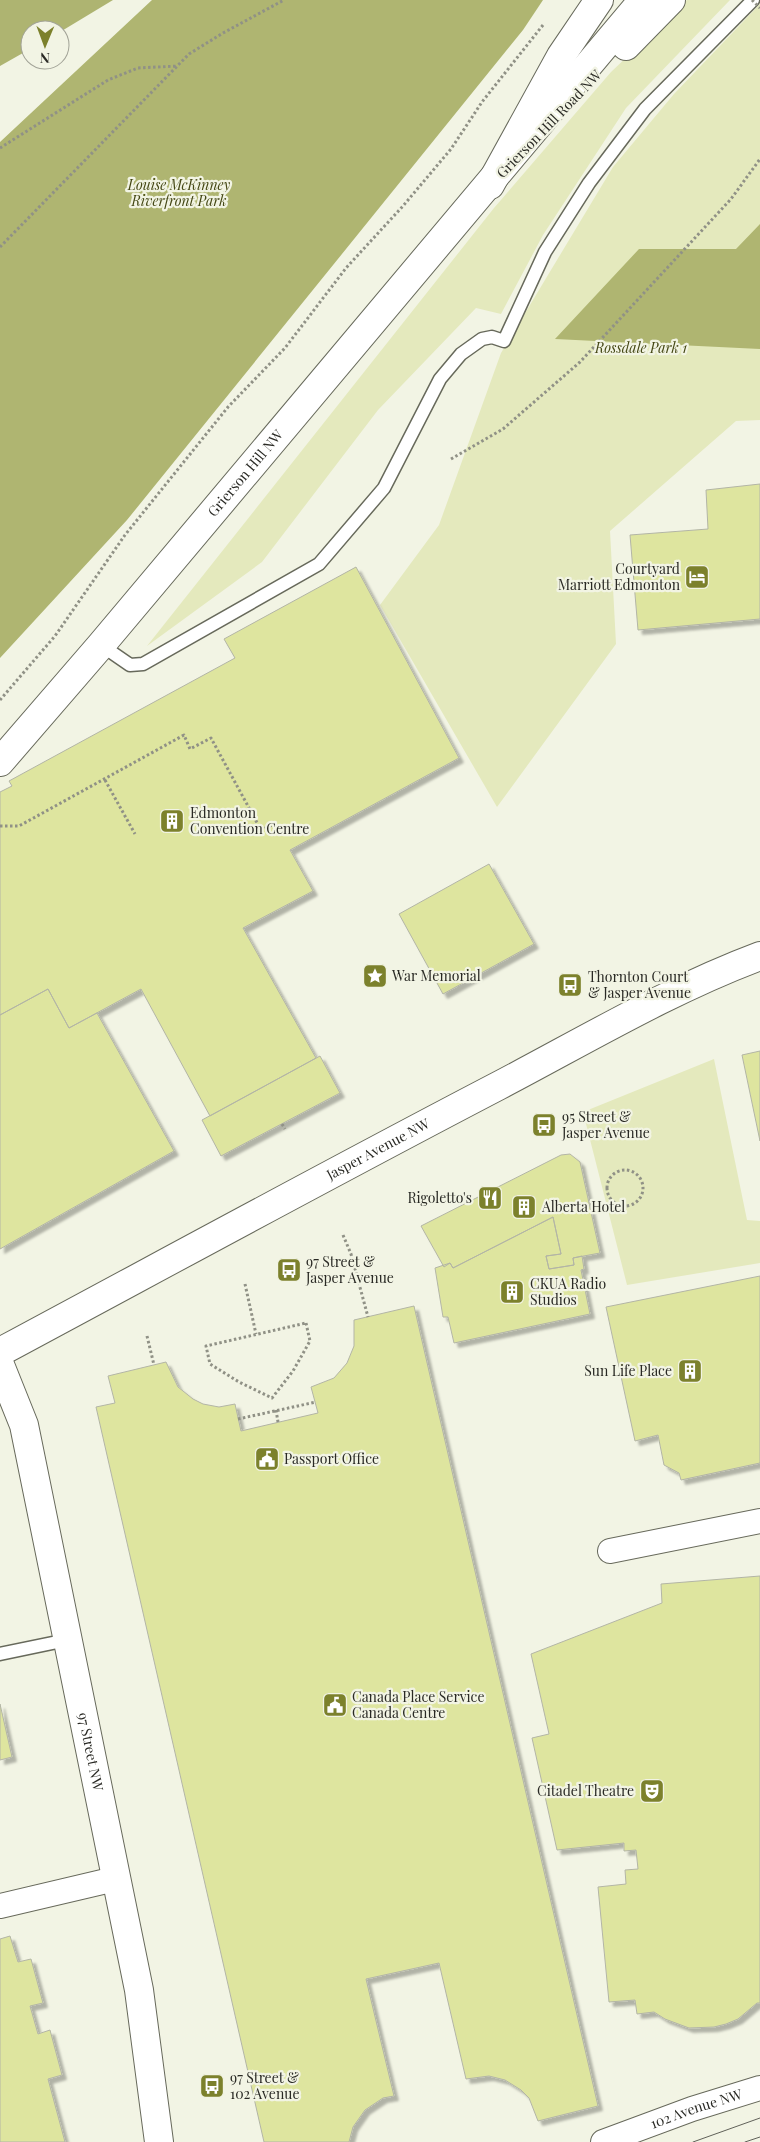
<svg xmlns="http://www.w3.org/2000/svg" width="760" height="2142" viewBox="0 0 760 2142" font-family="'Playfair Display',serif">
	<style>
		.green { fill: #e4e9bd }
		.forest { fill: #afb571 }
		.water { fill: #aeb471 }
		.building { fill: #dee59f; stroke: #b3b5a6; filter: url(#shadow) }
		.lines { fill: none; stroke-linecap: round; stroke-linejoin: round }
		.service-casing { stroke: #67695b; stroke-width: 15 }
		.minor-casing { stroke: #67695b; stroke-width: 26 }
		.tertiary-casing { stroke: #67695b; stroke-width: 30 }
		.secondary-casing { stroke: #67695b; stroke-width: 30 }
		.path { stroke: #909186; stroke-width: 3; stroke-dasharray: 2.5 2.5; stroke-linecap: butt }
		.service { stroke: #fff; stroke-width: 12 }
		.minor { stroke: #fff; stroke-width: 24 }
		.tertiary { stroke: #fff; stroke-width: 28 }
		.secondary { stroke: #fff; stroke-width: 28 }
		.tram { stroke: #606159; stroke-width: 1 }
		.path-bridge { stroke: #909186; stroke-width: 3; stroke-dasharray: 2.5 2.5; stroke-linecap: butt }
		.labels { text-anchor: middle; stroke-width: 4.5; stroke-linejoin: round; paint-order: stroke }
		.street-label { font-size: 14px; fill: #292924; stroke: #f2f4e4 }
		.park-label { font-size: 14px; font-style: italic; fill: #454815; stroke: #f2f4e4 }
		.poi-label { font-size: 14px; fill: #292924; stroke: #f2f4e4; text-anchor: start }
	</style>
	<defs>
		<filter id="shadow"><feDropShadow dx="4.5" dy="4.5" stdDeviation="1" flood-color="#0004"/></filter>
	</defs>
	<rect width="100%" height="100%" fill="#f2f4e4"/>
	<path class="green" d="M687 0H730L626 108 543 235 501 314 476 308 378 410 262 562 147 646 494 208 611 72Z
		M760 4V420L736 421 610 531 616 644 497 807 380 605 439 525 501 353 613 167 674 94Z
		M714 1059 747 1220 760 1221V1263L627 1285 583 1112Z"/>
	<path class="forest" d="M152 0H543L523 30 127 520 0 658V142Z
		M760 224V349L555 339 639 249H736Z"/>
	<path class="water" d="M0 0H113L60 32V30H30V49L0 66Z"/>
	<path class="building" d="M760 484V619L638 630 630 535 708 529 706 490Z
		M356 567 459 758 290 850 313 891 243 928 316 1058 210 1116 141 989 69 1028 48 989 0 1015V792L12 786 9 781 235 658 224 639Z
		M489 864 534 944 443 994 399 914Z
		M48 989 69 1028 97 1013 174 1151 0 1249V1015Z
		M760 1051V1141L742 1055Z
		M320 1056 340 1093 221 1156 202 1120Z
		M570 1154 580 1162 600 1253 573 1258 574 1265 549 1269 546 1256 561 1254 553 1217 453 1268 450 1263 444 1267 421 1226 561 1155Z
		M553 1217 561 1254 546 1256 549 1269 574 1265 573 1258 582 1256 584 1269 581 1270 590 1314 454 1343 448 1317H443L435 1268 450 1263 453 1268Z
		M760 1276V1463L681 1480 679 1473 664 1465 658 1435 635 1441 606 1307Z
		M414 1306 598 2106 538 2121 529 2098 521 2090 505 2080 489 2076 466 2079 439 1963 366 1979 394 2096 383 2098 365 2110 353 2127 349 2142H264L96 1407 115 1403 108 1376 166 1362 178 1387 193 1399 203 1404 219 1407 235 1404 241 1431 318 1413 311 1387 334 1378 347 1363 354 1346V1320Z
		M760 1576V2003H757L738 2019 726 2024 714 2027 689 2028 665 2019 654 2012 637 2014 635 2000 609 2002 598 1887 626 1884 625 1870 638 1869 636 1850 624 1851V1843L557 1850 532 1738 549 1734 531 1654 662 1603 661 1584Z
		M0 1704 12 1757 0 1760Z
		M10 1936 18 1962 31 1959 43 2003 30 2006 38 2034 50 2030 62 2075 48 2079 65 2142H0V1939Z"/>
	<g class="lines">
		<defs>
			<path id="service" d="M101 645 130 665 143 664 319 564 384 488 440 379 461 354 482 339 492 337 504 341 545 252 589 183 645 109 753 0
				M0 1654 67 1640"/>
			<g id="minor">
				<path d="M610 1551 760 1521"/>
				<path d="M0 1906 115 1879"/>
				<path id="s1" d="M603 2142 692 2109 760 2088"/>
			</g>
			<g id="tertiary">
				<path d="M626 46 671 0"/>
				<path id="s2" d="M0 762 101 645 643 0"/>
			</g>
			<g id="secondary">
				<path d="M490 185 561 56 599 0"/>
				<path id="s3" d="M0 1352C166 1263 331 1173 498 1086 584 1041 669 990 760 956"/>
				<path id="s4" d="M0 1365 24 1425 139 1990 159 2142"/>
			</g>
		</defs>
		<use href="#service" class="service-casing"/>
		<use href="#minor" class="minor-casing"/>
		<use href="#tertiary" class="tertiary-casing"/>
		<use href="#secondary" class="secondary-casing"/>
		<path class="path" d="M0 148 108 80 138 68 178 66
			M0 247 189 54 223 33 284 0
			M451 459 503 429 580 362 731 199 760 159
			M0 700 55 636 125 535 228 407 285 348 346 268 403 206 451 149 482 102 543 25
			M105 780 135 834
			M0 826H19L184 735 190 749 211 738 261 830 272 825
			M282 1124 285 1129
			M607 1188a18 18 0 1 1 36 0a18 18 0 1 1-36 0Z
			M343 1235 351 1254 368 1317
			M245 1284 256 1334
			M306 1323 310 1341 293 1371 272 1398 239 1382 210 1364 206 1346Z
			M147 1336 154 1365
			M276 1410 278 1422
			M238 1419 316 1402"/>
		<use href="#service" class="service"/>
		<use href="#minor" class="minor"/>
		<use href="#tertiary" class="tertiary"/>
		<use href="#secondary" class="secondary"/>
		<path class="tram" d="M693 2142 760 2118
			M745 2142 760 2137"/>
		<path class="path-bridge" d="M752 0 760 8"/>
	</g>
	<defs>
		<symbol id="hotel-square" viewBox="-11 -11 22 22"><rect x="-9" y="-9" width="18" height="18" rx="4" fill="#7c812c" stroke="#f2f4e4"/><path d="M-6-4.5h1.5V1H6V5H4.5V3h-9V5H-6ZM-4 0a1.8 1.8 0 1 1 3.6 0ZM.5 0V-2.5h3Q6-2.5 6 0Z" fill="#fff"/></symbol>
		<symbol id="building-square" viewBox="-11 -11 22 22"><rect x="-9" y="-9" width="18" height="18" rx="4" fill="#7c812c" stroke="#f2f4e4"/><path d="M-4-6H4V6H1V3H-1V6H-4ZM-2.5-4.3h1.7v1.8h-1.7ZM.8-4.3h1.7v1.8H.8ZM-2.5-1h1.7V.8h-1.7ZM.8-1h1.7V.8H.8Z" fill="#fff"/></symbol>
		<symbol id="sight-square" viewBox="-11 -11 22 22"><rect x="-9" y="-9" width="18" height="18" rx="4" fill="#7c812c" stroke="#f2f4e4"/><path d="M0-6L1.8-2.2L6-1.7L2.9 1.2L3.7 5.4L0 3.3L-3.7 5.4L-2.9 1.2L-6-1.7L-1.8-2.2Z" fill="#fff"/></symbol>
		<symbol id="bus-square" viewBox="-11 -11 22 22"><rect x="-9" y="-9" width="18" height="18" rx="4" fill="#7c812c" stroke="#f2f4e4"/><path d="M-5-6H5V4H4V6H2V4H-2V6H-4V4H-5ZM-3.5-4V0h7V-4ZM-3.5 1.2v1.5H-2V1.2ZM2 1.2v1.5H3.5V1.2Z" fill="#fff"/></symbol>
		<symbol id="restaurant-square" viewBox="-11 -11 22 22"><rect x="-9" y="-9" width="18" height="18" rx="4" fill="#7c812c" stroke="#f2f4e4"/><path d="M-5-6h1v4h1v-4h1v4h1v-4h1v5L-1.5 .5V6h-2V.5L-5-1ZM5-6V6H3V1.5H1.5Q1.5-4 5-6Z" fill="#fff"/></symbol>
		<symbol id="civic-square" viewBox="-11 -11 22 22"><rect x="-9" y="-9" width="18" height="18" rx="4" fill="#7c812c" stroke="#f2f4e4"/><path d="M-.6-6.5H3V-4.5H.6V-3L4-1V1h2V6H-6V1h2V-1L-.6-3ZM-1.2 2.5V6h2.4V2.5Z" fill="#fff"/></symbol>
		<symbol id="theatre-square" viewBox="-11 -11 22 22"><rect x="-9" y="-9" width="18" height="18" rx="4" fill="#7c812c" stroke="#f2f4e4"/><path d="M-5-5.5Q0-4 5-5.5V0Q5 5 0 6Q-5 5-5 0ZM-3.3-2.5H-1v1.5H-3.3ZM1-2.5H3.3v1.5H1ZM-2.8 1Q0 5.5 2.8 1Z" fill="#fff"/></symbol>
	</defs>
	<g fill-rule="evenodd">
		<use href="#hotel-square" x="683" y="563" width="28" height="28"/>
		<use href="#building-square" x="158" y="807" width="28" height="28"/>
		<use href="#sight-square" x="361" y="962" width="28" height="28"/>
		<use href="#bus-square" x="556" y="971" width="28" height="28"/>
		<use href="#bus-square" x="530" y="1111" width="28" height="28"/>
		<use href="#restaurant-square" x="476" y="1184" width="28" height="28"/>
		<use href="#building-square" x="510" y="1193" width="28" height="28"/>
		<use href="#bus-square" x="275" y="1256" width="28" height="28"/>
		<use href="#building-square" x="498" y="1278" width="28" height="28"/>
		<use href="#building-square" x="676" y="1357" width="28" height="28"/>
		<use href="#civic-square" x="253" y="1445" width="28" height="28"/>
		<use href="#civic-square" x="321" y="1691" width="28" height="28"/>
		<use href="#theatre-square" x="638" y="1777" width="28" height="28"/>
		<use href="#bus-square" x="198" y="2072" width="28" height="28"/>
	</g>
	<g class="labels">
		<g class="street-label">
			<text transform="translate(549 124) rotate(-46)" y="5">Grierson Hill Road NW</text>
			<text dy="5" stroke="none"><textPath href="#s2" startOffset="379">Grierson Hill NW</textPath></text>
			<text dy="5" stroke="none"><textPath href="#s3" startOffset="429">Jasper Avenue NW</textPath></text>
			<text dy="5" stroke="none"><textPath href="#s4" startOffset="398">97 Street NW</textPath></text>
			<text dy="5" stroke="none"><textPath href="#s1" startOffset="99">102 Avenue NW</textPath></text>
		</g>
		<g class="park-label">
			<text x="179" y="190">Louise McKinney<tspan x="179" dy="16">Riverfront Park</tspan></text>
			<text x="641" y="353">Rossdale Park 1</text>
		</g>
		<g class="poi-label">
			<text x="680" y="574" text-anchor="end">Courtyard<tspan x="680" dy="16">Marriott Edmonton</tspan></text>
			<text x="190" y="818">Edmonton<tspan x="190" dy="16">Convention Centre</tspan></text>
			<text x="392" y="981">War Memorial</text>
			<text x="588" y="982">Thornton Court<tspan x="588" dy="16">&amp; Jasper Avenue</tspan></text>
			<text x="562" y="1122">95 Street &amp;<tspan x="562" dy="16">Jasper Avenue</tspan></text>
			<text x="472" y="1203" text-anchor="end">Rigoletto's</text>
			<text x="542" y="1212">Alberta Hotel</text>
			<text x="306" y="1267">97 Street &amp;<tspan x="306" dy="16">Jasper Avenue</tspan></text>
			<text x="530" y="1289">CKUA Radio<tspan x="530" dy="16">Studios</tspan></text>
			<text x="672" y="1376" text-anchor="end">Sun Life Place</text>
			<text x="284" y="1464">Passport Office</text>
			<text x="352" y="1702">Canada Place Service<tspan x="352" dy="16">Canada Centre</tspan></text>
			<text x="634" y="1796" text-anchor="end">Citadel Theatre</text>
			<text x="230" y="2083">97 Street &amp;<tspan x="230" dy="16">102 Avenue</tspan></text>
		</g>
	</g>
	<g transform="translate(45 45) rotate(181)"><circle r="24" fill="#f2f4e4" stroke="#a2a397"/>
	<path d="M0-4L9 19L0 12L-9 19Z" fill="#7c812c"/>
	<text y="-8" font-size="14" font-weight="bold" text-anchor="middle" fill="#292924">N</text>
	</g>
</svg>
